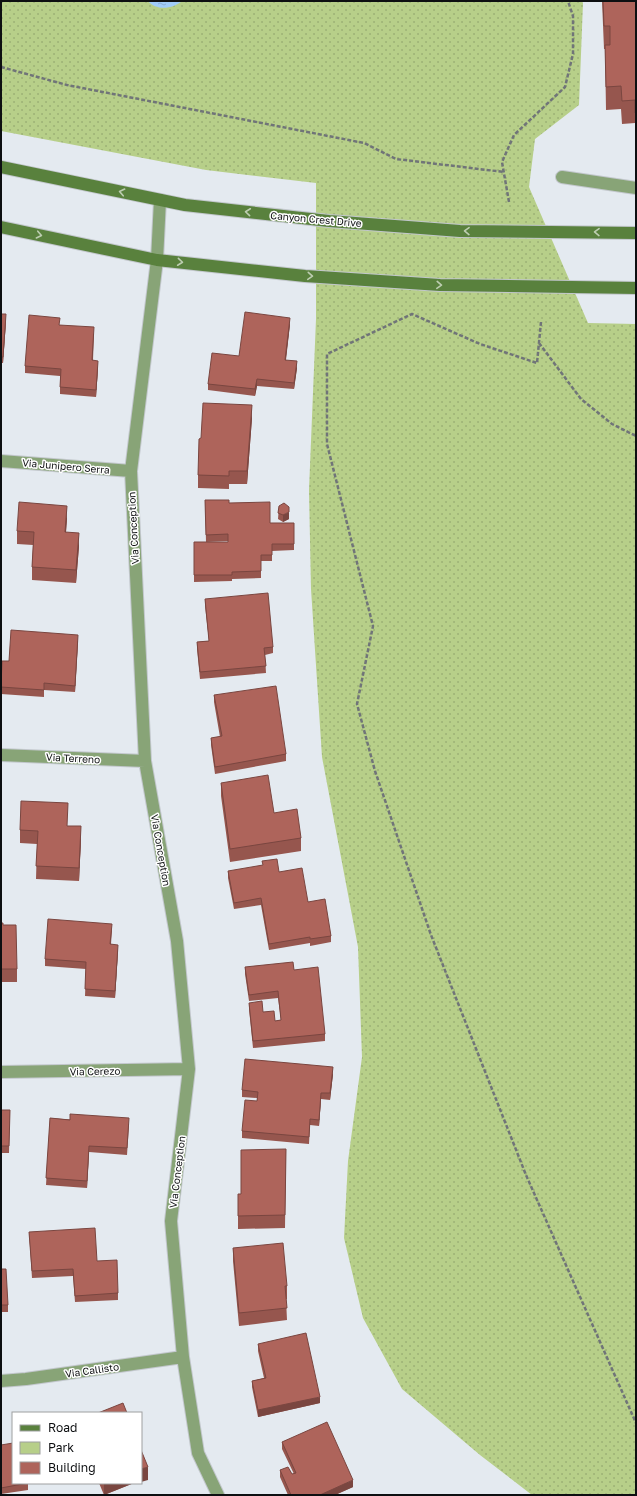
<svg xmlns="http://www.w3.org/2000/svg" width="637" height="1496" viewBox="0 0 637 1496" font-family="'Golos Text',sans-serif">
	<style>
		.green { fill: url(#green-dots) }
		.water { fill: url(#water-ripples) }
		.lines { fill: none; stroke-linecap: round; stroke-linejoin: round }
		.street-casing { stroke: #c2c7cc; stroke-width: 14 }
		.secondary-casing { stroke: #c2c7cc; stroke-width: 14 }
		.path { stroke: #707478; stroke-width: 2.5; stroke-dasharray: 4 2; stroke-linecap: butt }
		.street { stroke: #88a477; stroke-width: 12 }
		.secondary { stroke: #59813d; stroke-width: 12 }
		.wall { fill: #96564e }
		.shaded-wall { fill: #7a4640 }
		.building { fill: #ae645b; stroke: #7a4640 }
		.oneway { stroke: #bdcdb1 }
		.labels { text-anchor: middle; stroke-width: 3; stroke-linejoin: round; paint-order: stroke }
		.street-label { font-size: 10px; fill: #0d0f11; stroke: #fff }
	</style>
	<defs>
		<pattern id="green-dots" width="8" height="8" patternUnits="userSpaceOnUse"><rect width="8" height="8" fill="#b7cf89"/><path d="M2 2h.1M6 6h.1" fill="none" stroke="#9cb175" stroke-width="1.8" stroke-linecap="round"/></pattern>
		<pattern id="water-ripples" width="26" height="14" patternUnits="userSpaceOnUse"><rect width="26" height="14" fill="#a0ccf8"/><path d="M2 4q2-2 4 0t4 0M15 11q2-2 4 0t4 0" fill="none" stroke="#89aed4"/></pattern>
	</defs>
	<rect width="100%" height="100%" fill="#e4eaf0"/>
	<path class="green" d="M1 1H582L583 3 579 105 535 139 529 187 588 323 636 324V1495H532L480 1455 402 1389 363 1318 344 1238 348 1161 362 1057 358 947 322 757 311 589 309 490 316 319V183L206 170 1 131Z"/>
	<path class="water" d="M148 1H182C173 9 156 11 148 1Z"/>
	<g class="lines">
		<defs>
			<path id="street" d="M562 177 636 188
				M160 200 157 260 131 471 145 761 177 941 189 1069 171 1221 183 1357 198 1453 218 1495
				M1 461 131 471
				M1 755 145 761
				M1 1072 189 1069
				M1 1381 26 1379 183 1357"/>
			<path id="secondary" d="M1 167 185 205 329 221 460 231 636 233
				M1 227 157 260 305 276 440 285 636 288"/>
		</defs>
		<use href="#street" class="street-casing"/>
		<use href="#secondary" class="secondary-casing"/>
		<path class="path" d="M1 67 67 85 364 143 396 159 504 172
			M509 202 502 162 514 135 565 87 573 54V16L568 1
			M541 322 537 363 480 344 412 314 327 354V444L373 626 357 704 375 771 431 935 526 1175 636 1423
			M539 343 581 399 612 424 636 436"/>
		<use href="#street" class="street"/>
		<use href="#secondary" class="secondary"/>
	</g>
	<path class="wall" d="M602 1H636V136H635V123L622 124 621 109 606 110 605 49H604Z
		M1 314 6 321 3 363H1Z
		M290 324 286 360 297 368 294 389 257 386 255 396 208 390V384L239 356Z
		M60 325 94 334 93 360 98 368 96 397 60 394V376L25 373V366Z
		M252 418 247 484H229V489L198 488V475L201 438Z
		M205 500 229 503 270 523H294V550L272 551V561H261V578L232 579V581L194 582V542H228V541L206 542Z
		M279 506 289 519 283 522 278 519Z
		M67 518 66 532 79 546 76 583 32 580V567L33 545 17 544V531Z
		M205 599 273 647V653L265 655 266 673 200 679 197 649V642L209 641 205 606Z
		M78 641 75 692 44 690V697L1 694V678L9 661Z
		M214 695 286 754V761L215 774 211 745V738L220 737 214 702Z
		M221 783 274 813 301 838V851L230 862 221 796Z
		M68 826 81 839 79 881 36 879 37 844 20 843V830Z
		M228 871 279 872 308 902 331 936V942L310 946V943L269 950 261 905 234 909 228 878Z
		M1 923 3 925 17 969V982H1Z
		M112 930 111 944 118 951 115 998 85 996 86 969 45 966V959Z
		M245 967 294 970 325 1034V1041L253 1048 249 1009V1003L275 1021 281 1020 278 998 249 1001 245 974Z
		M333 1074 330 1100 321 1099 319 1126 310 1125 309 1144 242 1138V1131L257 1101V1098L242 1097V1090Z
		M1 1110H10L9 1153H1Z
		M50 1118 129 1124 127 1155 89 1152 87 1188 46 1185Z
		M286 1149 285 1228 238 1229V1194H241Z
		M29 1232 118 1293V1300L75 1302 73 1276 32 1278Z
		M233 1248 287 1286V1299H286L287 1320 239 1326 233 1261Z
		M1 1269 8 1305V1312H1Z
		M258 1344 320 1403 258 1417 252 1387V1381L264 1378 258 1351Z
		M282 1442 353 1487 335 1495H288L280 1477V1470L292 1474H294L282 1449Z
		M1 1445 28 1483V1490L1 1494Z
		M99 1483H134L104 1495Z"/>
	<path class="shaded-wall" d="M6 314V321L3 363V357Z
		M290 318V324L285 366V360Z
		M98 361V368L96 397V390Z
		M297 361V368L294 389V383Z
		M257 379V386L255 396V389Z
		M252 405V418L247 484V471Z
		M67 506V518L65 545V532Z
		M289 512V519L283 522V515Z
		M79 533V546L76 583V570Z
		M78 635V641L75 692V686Z
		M81 826V839L79 881V868Z
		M118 945V951L115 998V991Z
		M333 1067V1074L330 1100V1093Z
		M321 1093V1099L319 1126V1120Z
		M89 1146V1152L87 1188V1181Z
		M320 1397V1403L258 1417V1410Z
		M148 1467V1480L141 1482V1469Z
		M353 1480V1487L335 1495H320Z
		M104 1483H134L104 1495Z"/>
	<path class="building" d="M603 1H636V113H635V100L622 101 621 86 606 87 605 45H610V26H604Z
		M245 312 290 318 285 360 297 361 294 383 257 379 255 389 208 384 212 353 239 356Z
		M1 314H6L3 357H1Z
		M29 315 60 318 59 325 94 327 92 360 98 361 96 390 60 387 61 369 25 366Z
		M203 403 252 405 247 471H229V476L198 475 199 439 201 438Z
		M205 500H229V503L270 502V523H294V544H272V555H261V571L232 572V575H194V542H228V534L206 535Z
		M19 502 67 506 65 532 79 533 76 570 32 567 34 532 17 531Z
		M284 503 289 507V512L283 515 278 513 279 506Z
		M268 593 273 647 264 648 266 666 200 672 197 642 209 641 205 599Z
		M11 630 78 635 75 686 44 683V690L1 687 2 661H9Z
		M276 686 286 754 215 767 211 738 222 736 214 695Z
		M268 775 274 813 297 809 301 838 230 849 221 783Z
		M21 801 68 803 67 826H81L79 868 36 866 38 831 20 830Z
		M277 859 279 872 302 868 308 902 325 899 331 936 310 939V937L269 944 261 898 234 903 228 871 263 865 262 861Z
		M48 919 112 924 110 944 118 945 115 991 85 989 86 962 45 959Z
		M1 923H3V925H16L17 969H1Z
		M293 962 294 970 318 967 325 1034 253 1041 249 1003 262 1001 263 1012 274 1011 275 1021 281 1020 278 991 249 995 245 967Z
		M245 1059 333 1067 330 1093H321L319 1120 310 1119 309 1137 242 1131 245 1100 257 1101 258 1092 242 1090Z
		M1 1110H10L9 1146H1Z
		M70 1114 129 1118 127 1148 89 1146 87 1181 46 1178 50 1118 70 1120Z
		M286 1149 285 1215 238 1216V1194H241V1150Z
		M95 1228 97 1261 117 1260 118 1293 75 1296 73 1269 32 1271 29 1232Z
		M283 1243 287 1286H285L287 1308 239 1313 233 1248Z
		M1 1269H6L8 1305H1Z
		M306 1333 320 1397 258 1410 252 1381 266 1378 258 1344Z
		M123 1403 127 1413H98Z
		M327 1422 353 1480 320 1495H291L280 1470 288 1467 292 1474 296 1473 282 1442Z
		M13 1443V1483H28L1 1488V1445Z
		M141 1450 148 1467 141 1469Z"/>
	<defs><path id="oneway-chevron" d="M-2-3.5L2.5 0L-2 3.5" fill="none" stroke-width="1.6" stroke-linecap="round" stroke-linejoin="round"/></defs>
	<g class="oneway">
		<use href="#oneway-chevron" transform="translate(122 192) rotate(-168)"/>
		<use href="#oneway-chevron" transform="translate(248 212) rotate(-174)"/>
		<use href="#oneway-chevron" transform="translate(467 231) rotate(-179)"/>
		<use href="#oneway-chevron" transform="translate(597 232) rotate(-179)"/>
		<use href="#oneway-chevron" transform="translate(39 235) rotate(12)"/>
		<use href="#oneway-chevron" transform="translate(180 262) rotate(6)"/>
		<use href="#oneway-chevron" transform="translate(310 276) rotate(4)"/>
		<use href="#oneway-chevron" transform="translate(439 285) rotate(3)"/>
	</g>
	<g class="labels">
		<g class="street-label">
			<text transform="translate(316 219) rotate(5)" y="4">Canyon Crest Drive</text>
			<text transform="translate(66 466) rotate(5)" y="4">Via Junipero Serra</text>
			<text transform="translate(133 528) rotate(-93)" y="4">Via Conception</text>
			<text transform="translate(73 758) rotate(3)" y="4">Via Terreno</text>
			<text transform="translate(161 850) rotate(80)" y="4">Via Conception</text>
			<text transform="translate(95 1071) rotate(-1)" y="4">Via Cerezo</text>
			<text transform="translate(177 1172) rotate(-83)" y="4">Via Conception</text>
			<text transform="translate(92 1370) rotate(-8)" y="4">Via Callisto</text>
		</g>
	</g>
	<rect width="637" height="1496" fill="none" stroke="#0d0f11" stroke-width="4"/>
	<rect x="12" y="1412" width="130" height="72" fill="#ffffff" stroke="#9e9fa0"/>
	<rect x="20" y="1425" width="20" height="6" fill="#59813d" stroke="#9e9fa0"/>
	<text x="48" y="1432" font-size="12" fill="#0d0f11">Road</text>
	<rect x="20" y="1442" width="20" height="12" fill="#b7cf89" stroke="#9e9fa0"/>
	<text x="48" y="1452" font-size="12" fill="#0d0f11">Park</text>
	<rect x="20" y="1462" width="20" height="12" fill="#ae645b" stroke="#9e9fa0"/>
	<text x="48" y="1472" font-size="12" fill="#0d0f11">Building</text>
</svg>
